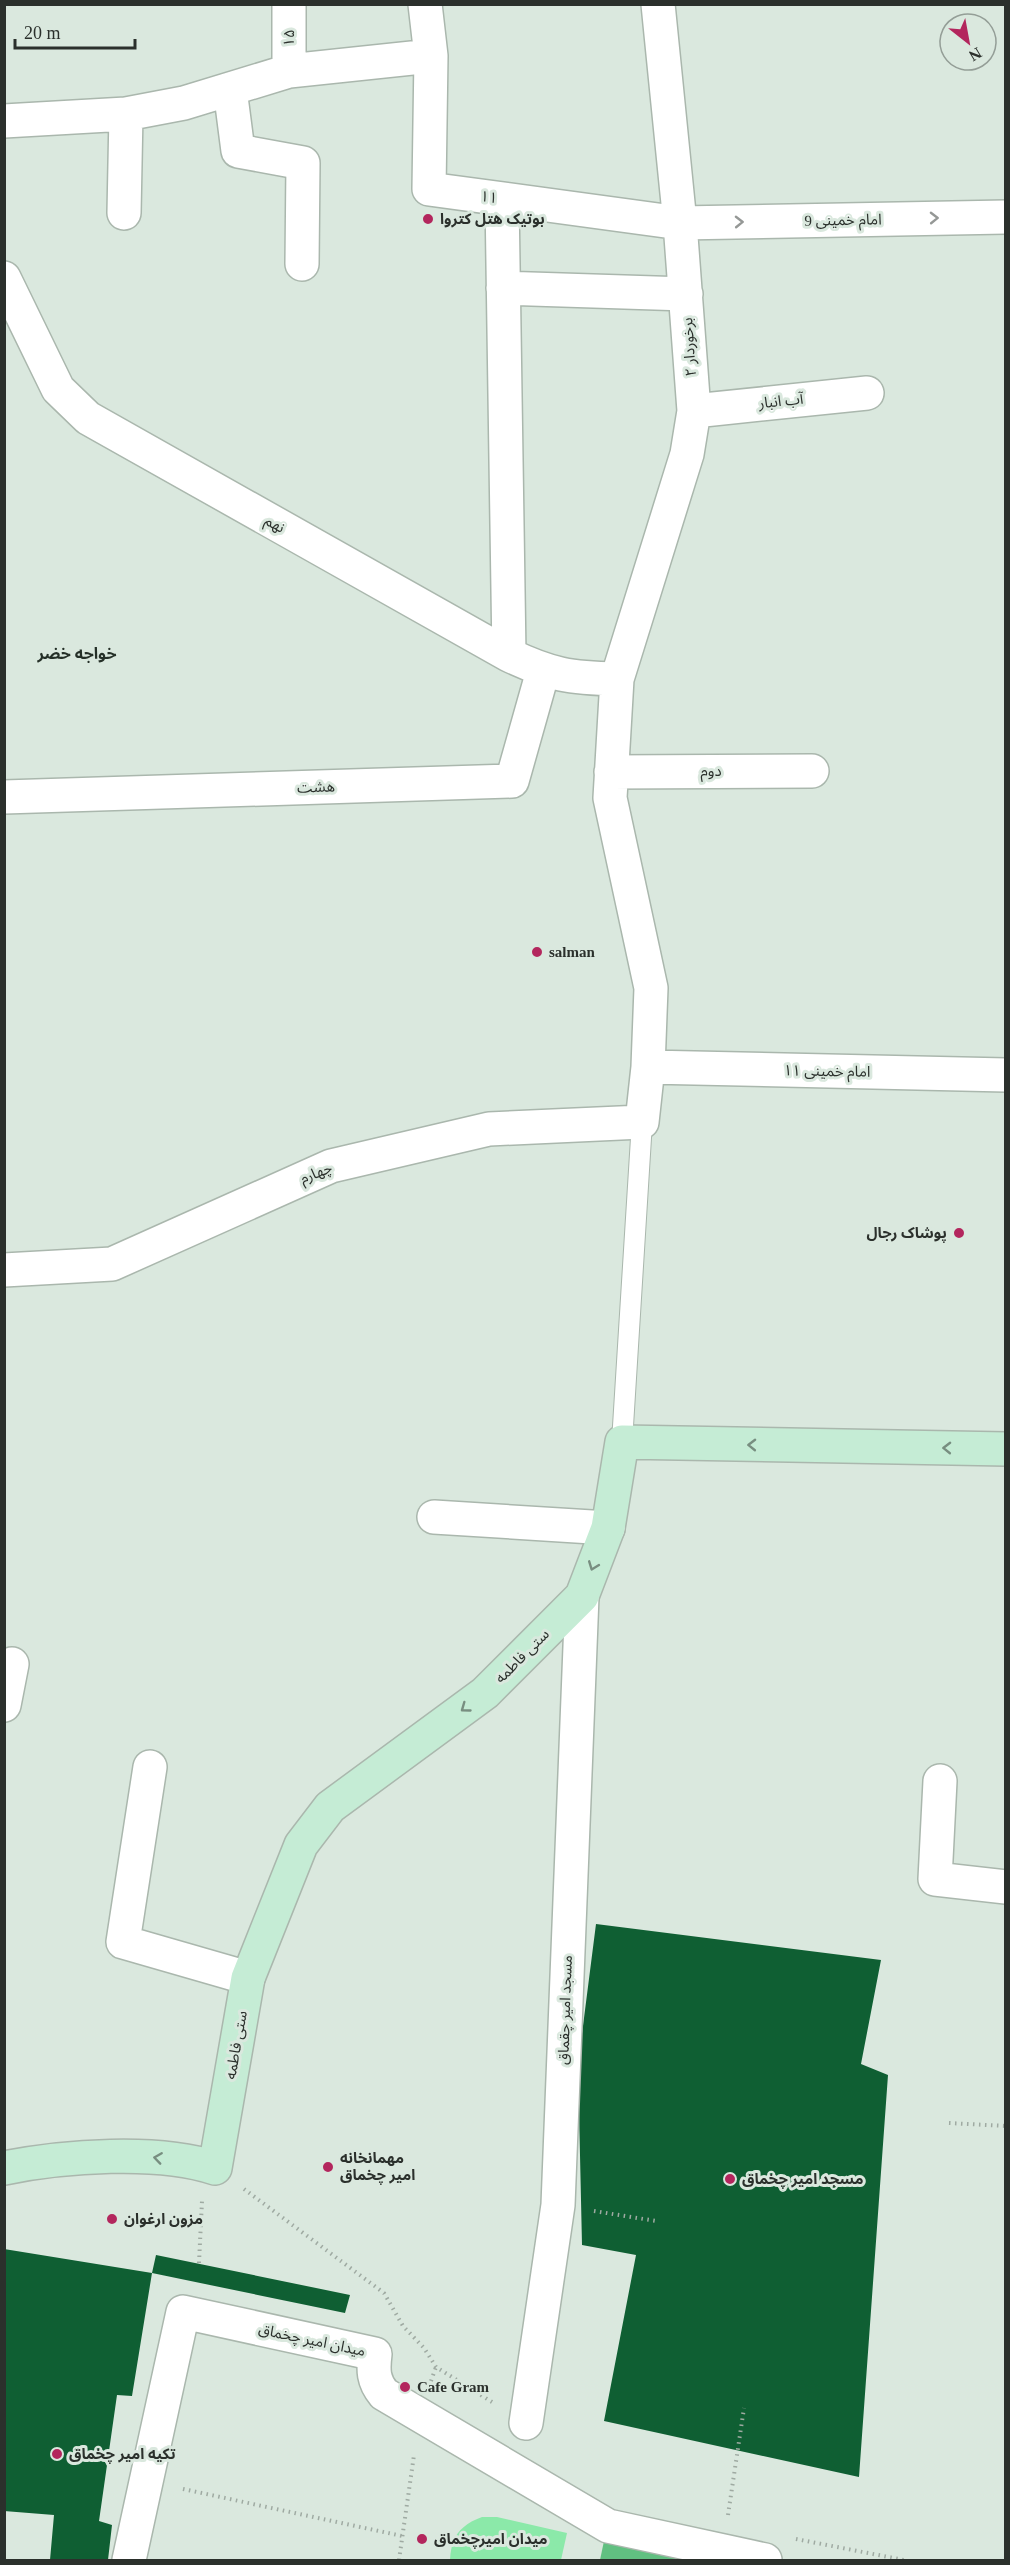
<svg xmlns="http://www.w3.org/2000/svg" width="1010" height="2565" viewBox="0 0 1010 2565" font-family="'Times New Roman','Noto Sans Arabic',serif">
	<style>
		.green { fill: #8be9a9 }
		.water { fill: #61c081 }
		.building { fill: #0f5f33 }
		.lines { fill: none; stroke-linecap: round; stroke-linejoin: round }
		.lane-casing { stroke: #aab7ad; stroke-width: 22 }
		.street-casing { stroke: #aab7ad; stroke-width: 36 }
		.secondary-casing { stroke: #aab7ad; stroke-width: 36 }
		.path { stroke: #9faaa2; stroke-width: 4; stroke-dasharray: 1.5 4.5; stroke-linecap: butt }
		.lane { stroke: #fff; stroke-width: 20 }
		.street { stroke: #fff; stroke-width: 33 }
		.secondary { stroke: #c5ecd5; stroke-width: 33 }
		.oneway { stroke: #959896 }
		.oneway2 { stroke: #788e80 }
		.poi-dot { fill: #b3265d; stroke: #dae8de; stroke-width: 2 }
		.labels { text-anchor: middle; stroke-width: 6; stroke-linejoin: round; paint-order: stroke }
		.street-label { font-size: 15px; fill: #2b302c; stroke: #dae8de }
		.poi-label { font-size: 15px; font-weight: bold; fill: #2b302c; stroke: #dae8de; text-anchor: start }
		.neighbourhood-label { font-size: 16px; font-weight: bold; fill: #253028; stroke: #dae8de }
	</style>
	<rect width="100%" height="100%" fill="#dae8de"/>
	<path class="green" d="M482 2517H497L567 2533 561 2560H450C451 2537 460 2525 482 2517Z"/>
	<path class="water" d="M604 2541 696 2560H600Z"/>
	<path class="building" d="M596 1924 881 1960 861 2064 888 2075 859 2477 604 2421 636 2255 582 2245 578 2065Z
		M4 2249 152 2273 132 2396 117 2395 99 2521 112 2525 108 2560H50L54 2515 4 2511Z
		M156 2255 350 2295 345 2313 152 2273Z"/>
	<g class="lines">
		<defs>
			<path id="lane" d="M622 1442 642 1122"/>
			<path id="street" d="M425 4 431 56 429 189 680 223 1006 217
				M289 71V4
				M230 89 238 151 303 163 302 264
				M4 121 126 114 184 103 289 71 431 56
				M502 199 509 655
				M124 213 126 114
				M4 278 58 389 88 418 509 655C551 675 570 678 617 679
				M503 288 686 294
				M694 411 867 393
				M611 772 812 771
				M4 797 512 781 543 671
				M648 1067 1006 1075
				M4 1270 112 1264 331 1166 489 1129 642 1122 648 1067 651 988 610 798 617 679 687 454 694 411 680 223 658 4
				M434 1517 608 1528
				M4 1705 12 1664
				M150 1767 123 1942 248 1978
				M940 1781 935 1879 1006 1887
				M526 2423 558 2205 582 1596
				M129 2560 183 2312 375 2354C373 2370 373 2381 384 2394L608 2526 765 2560"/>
			<path id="secondary" d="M4 2168C64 2156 158 2149 215 2168L248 1978 301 1845 330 1807 485 1693 582 1596 608 1528 622 1442 1006 1449"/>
		</defs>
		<use href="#lane" class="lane-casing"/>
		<use href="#street" class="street-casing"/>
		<use href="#secondary" class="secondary-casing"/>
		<path class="path" d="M949 2123 1006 2126
			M244 2189 384 2293 403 2326 424 2348 436 2367 492 2402
			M594 2211 656 2221
			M199 2263 202 2201
			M431 2381 436 2367
			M183 2489 402 2536
			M728 2515 744 2408
			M796 2539 904 2560
			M399 2560 414 2455"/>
		<use href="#lane" class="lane"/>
		<use href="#street" class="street"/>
		<use href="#secondary" class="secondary"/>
	</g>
	<defs><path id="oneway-chevron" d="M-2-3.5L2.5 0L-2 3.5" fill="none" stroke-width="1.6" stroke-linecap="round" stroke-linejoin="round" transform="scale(1.5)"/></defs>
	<g class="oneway">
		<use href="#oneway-chevron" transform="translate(934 218) rotate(-1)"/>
		<use href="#oneway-chevron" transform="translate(739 222) rotate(-1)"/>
	</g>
	<g class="oneway2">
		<use href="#oneway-chevron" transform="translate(752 1445) rotate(-179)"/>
		<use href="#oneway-chevron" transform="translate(947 1448) rotate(-179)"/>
		<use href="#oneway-chevron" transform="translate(593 1566) rotate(111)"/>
		<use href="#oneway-chevron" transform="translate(465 1708) rotate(144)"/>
		<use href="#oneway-chevron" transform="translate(158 2158) rotate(-172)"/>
	</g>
	<g class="poi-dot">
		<circle cx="428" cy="219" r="6"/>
		<circle cx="537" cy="952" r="6"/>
		<circle cx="959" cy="1233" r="6"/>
		<circle cx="328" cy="2167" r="6"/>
		<circle cx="730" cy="2179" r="6"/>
		<circle cx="112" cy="2219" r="6"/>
		<circle cx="405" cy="2387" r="6"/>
		<circle cx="57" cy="2454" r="6"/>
		<circle cx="422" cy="2539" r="6"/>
	</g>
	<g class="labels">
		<g class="street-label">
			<text transform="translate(289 38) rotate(-89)" y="5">۱۵</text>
			<text transform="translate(489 197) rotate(8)" y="5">۱۱</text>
			<text transform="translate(843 220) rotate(-1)" y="5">امام خمینی 9</text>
			<text transform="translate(689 347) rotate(-94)" y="5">برخوردار ۲</text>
			<text transform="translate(781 401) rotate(-6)" y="5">آب انبار</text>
			<text transform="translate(275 524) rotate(29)" y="5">نهم</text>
			<text x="711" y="776">دوم</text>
			<text transform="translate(316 787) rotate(-2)" y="5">هشت</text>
			<text transform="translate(827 1071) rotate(1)" y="5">امام خمینی ۱۱</text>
			<text transform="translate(316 1173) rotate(-22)" y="5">چهارم</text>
			<text transform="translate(522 1656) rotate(-45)" y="5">ستی فاطمه</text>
			<text transform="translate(565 2010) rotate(-88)" y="5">مسجد امیر چقماق</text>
			<text transform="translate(236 2045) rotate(-80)" y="5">ستی فاطمه</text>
			<text transform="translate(312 2340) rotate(12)" y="5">میدان امیر چخماق</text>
		</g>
		<g class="poi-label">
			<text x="440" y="224">بوتیک هتل کتروا</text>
			<text x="549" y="957">salman</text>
			<text x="947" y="1238" text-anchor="end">پوشاک رجال</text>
			<text x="340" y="2163">مهمانخانه<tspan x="340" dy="17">امیر چخماق</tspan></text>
			<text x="742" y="2184">مسجد امیر چخماق</text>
			<text x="124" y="2224">مزون ارغوان</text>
			<text x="417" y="2392">Cafe Gram</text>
			<text x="69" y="2459">تکیه امیر چخماق</text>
			<text x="434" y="2544">میدان امیرچخماق</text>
		</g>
		<g class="neighbourhood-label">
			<text x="77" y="659">خواجه خضر</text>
		</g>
	</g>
	<rect width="1010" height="2565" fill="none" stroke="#2b302c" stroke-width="12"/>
	<g transform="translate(968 42) rotate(149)"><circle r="28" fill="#dae8de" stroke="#949e97" stroke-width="1.5"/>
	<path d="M0-4.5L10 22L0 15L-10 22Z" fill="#b3265d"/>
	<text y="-9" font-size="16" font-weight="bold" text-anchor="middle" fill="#2b302c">N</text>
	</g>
	<path d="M15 39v9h120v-9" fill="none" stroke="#2b302c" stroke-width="3"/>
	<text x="24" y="39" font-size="18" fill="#2b302c" stroke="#dae8de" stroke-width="4.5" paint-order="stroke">20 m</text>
</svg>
